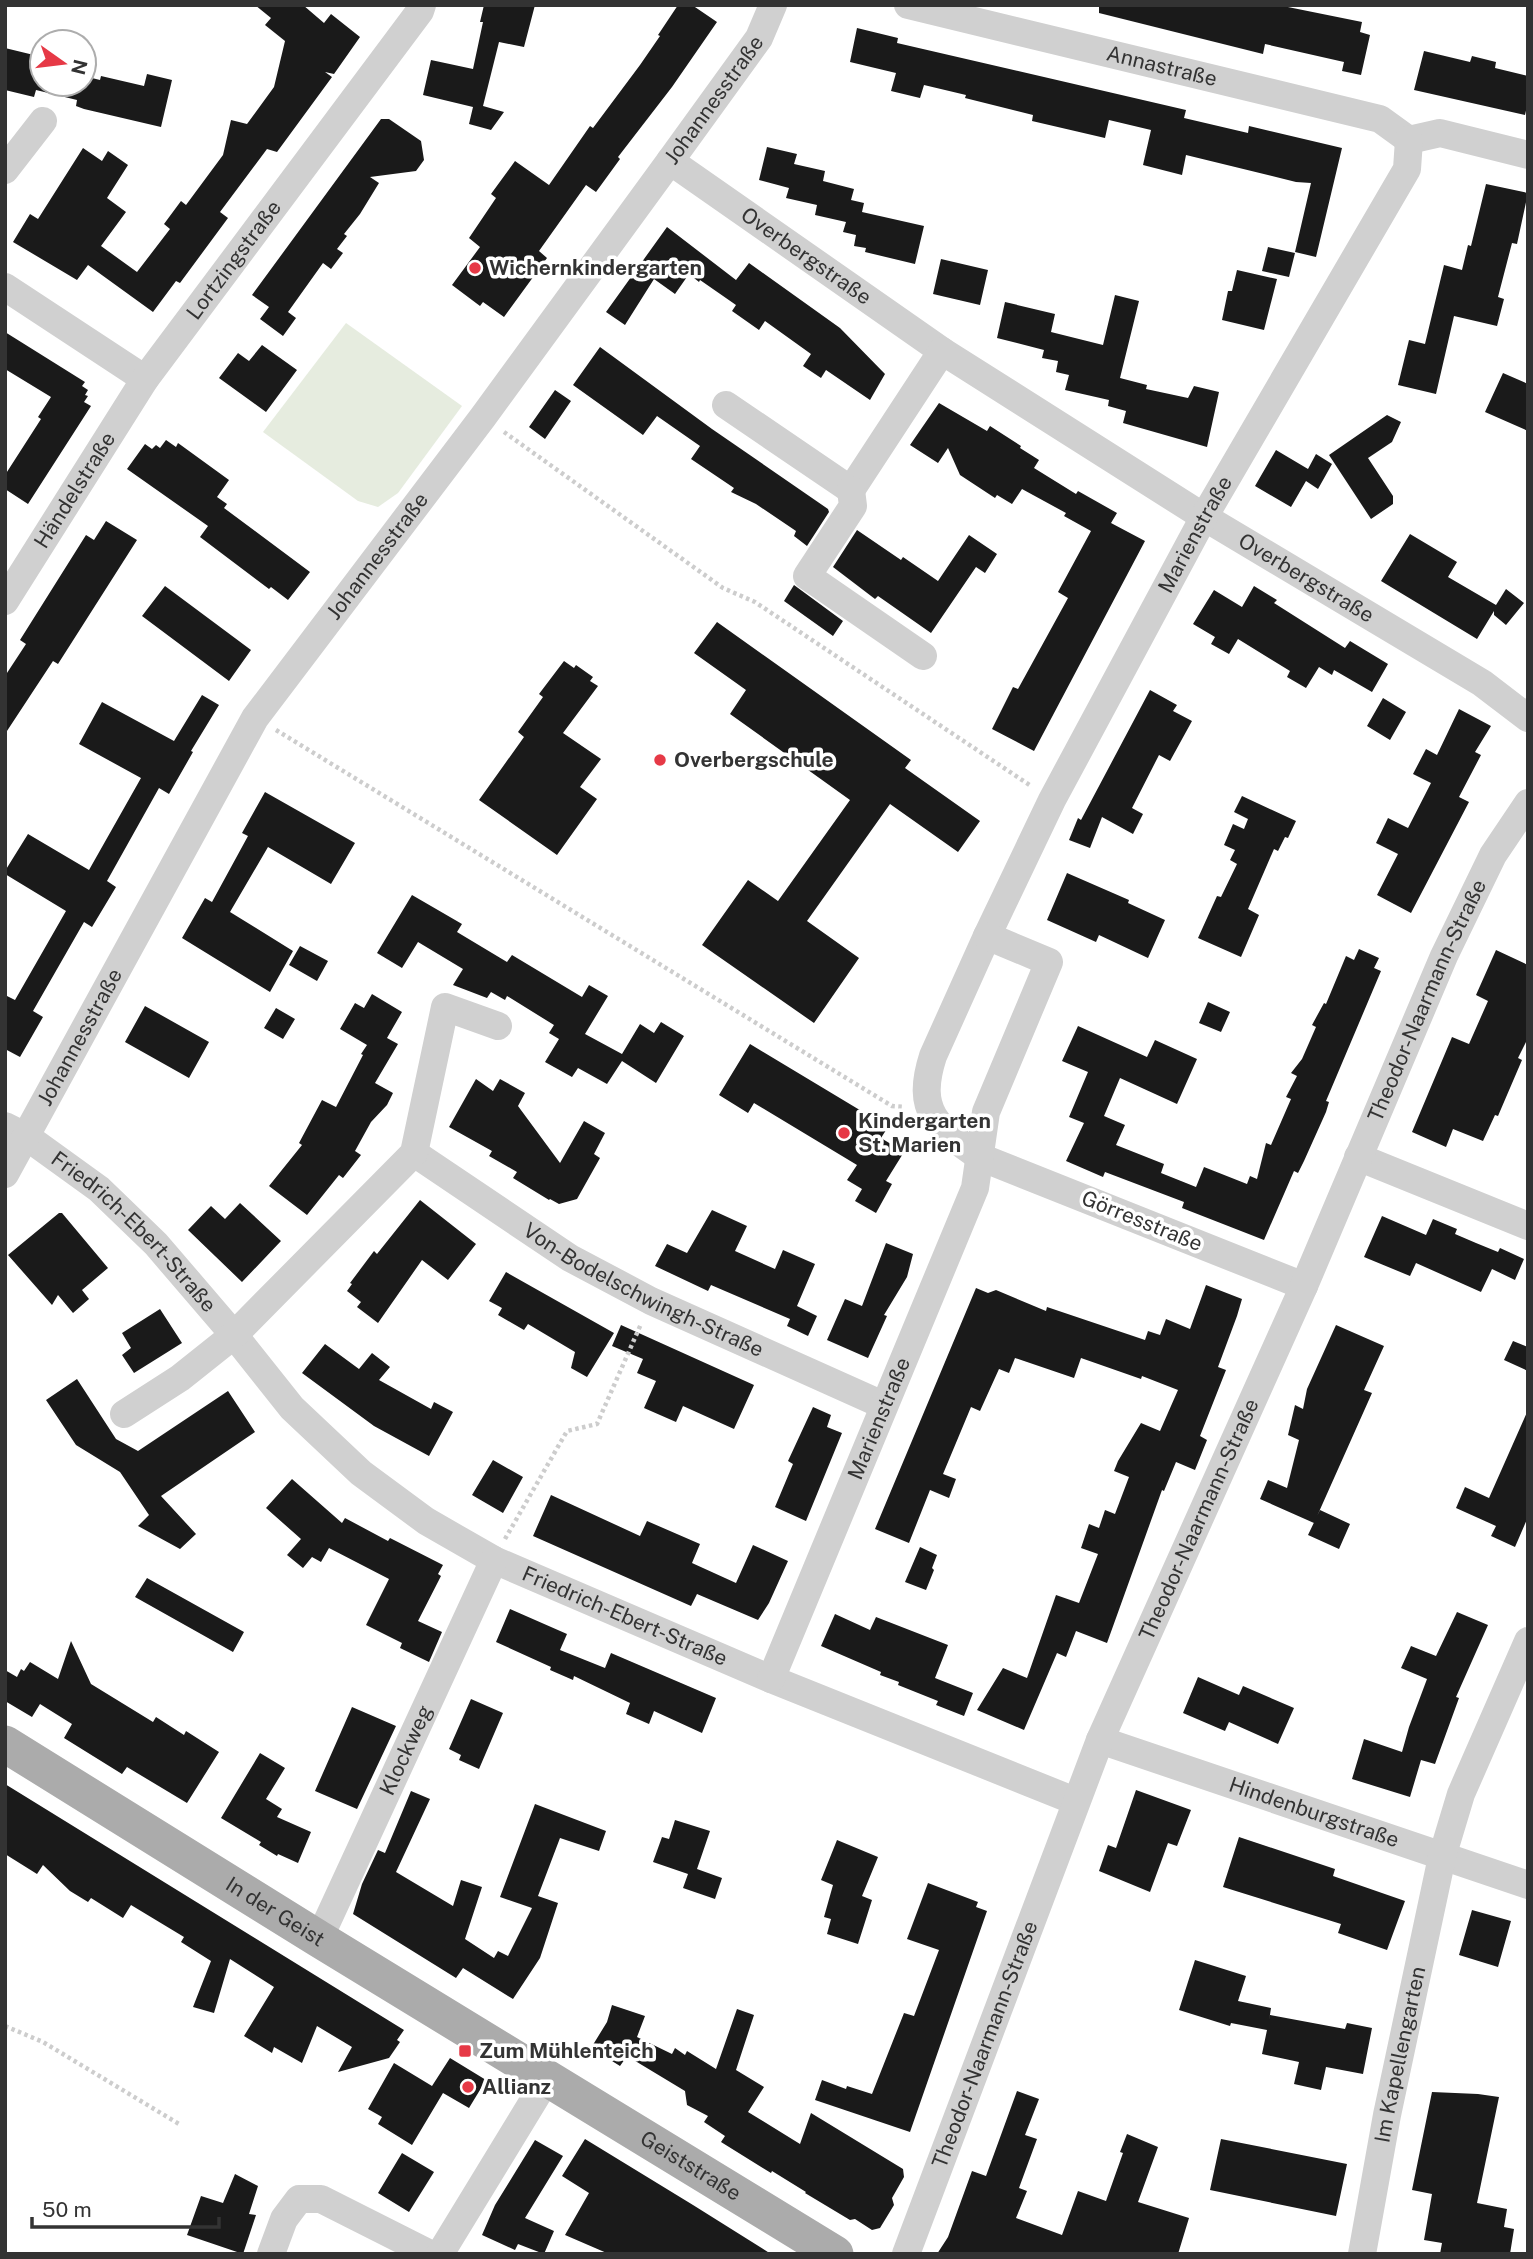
<svg xmlns="http://www.w3.org/2000/svg" width="1533" height="2259" viewBox="0 0 1533 2259" font-family="'Public Sans',sans-serif">
	<style>
		.green { fill: #e6ecdf }
		.building { fill: #1a1a1a }
		.lines { fill: none; stroke-linecap: round; stroke-linejoin: round }
		.path { stroke: #cdcdcd; stroke-width: 4.5; stroke-dasharray: 3.5 3.5; stroke-linecap: butt }
		.minor { stroke: #d0d0d0; stroke-width: 28 }
		.major { stroke: #ababab; stroke-width: 37 }
		.poi-dot { fill: #e63946; stroke: #fff; stroke-width: 2.5 }
		.labels { text-anchor: middle; stroke-width: 7; stroke-linejoin: round; paint-order: stroke }
		.street-label { font-size: 21px; fill: #333; stroke: #fff }
		.poi-label { font-size: 21px; font-weight: bold; fill: #333; stroke: #fff; text-anchor: start }
	</style>
	<rect width="100%" height="100%" fill="#fff"/>
	<path class="green" d="M346 323 462 406 398 493 378 507 358 501 263 432Z"/>
	<path class="building" d="M255 5H303L324 23 331 14 360 37 334 74 325 72 332 77 277 152 267 149 220 212 228 218 180 283 176 281 153 312 88 265 77 280 13 242 30 214 38 219 83 148 102 161 108 151 128 165 107 198 126 212 101 246 137 272 170 229 164 224 181 201 186 205 223 155 231 120 247 124 274 87 285 41 265 25 271 18Z
		M484 5H535L524 47 499 42 483 106 504 112 491 130 469 124 473 107 423 95 431 60 473 69 483 22H480Z
		M678 5H692L717 22 672 87 618 157 620 159 596 192 586 185 539 251 547 258 504 317 483 302 480 306 452 285 480 247 469 238 496 198 491 194 515 161 549 185 590 126 593 128 640 65 660 36 658 35Z
		M1099 5H1278L1362 22 1360 32 1370 35 1361 75 1342 71 1344 62 1265 44 1263 54 1099 13Z
		M857 28 898 38 897 43 1186 110 1184 118 1248 133 1249 126 1342 148 1316 257 1295 252 1311 183 1296 182 1186 155 1182 175 1143 165 1151 130 1109 120 1105 138 1032 121 1033 115 965 98 966 95 924 85 920 98 891 91 896 73 850 62Z
		M5 48 42 57V84H84V76L100 80 101 76 144 86 147 74 172 80 161 127 84 109 76 106 77 100 36 90 34 97 5 90Z
		M1424 51 1470 62 1472 56 1496 62 1495 68 1528 76V102L1525 115 1414 90Z
		M381 119H389L421 141 424 160 416 171 370 177 379 183 360 214 344 234 347 236 337 249 343 253 331 269 323 263 288 312 296 318 283 336 260 319 269 307 252 295Z
		M767 147 797 154 794 164 825 171 823 181 854 189 851 200 864 203 862 212 924 226 915 264 865 252 866 248 854 246 856 235 843 232 846 222 815 215 817 205 786 198 789 188 759 180Z
		M1486 184 1528 193 1517 244 1512 243 1498 297 1504 299 1497 326 1454 316 1436 394 1398 385 1409 340 1425 344 1444 265 1462 270 1468 245 1471 246Z
		M667 227 736 280 749 263 840 328 885 374 870 400 826 370 821 378 803 366 811 354 765 321 759 330 732 311 736 305 700 280 699 282 689 274 675 294 654 279 625 325 606 312Z
		M1268 247 1295 253 1289 277 1262 271Z
		M941 259 988 270 980 305 933 294Z
		M1237 270 1277 279 1264 330 1222 320 1228 291H1232Z
		M1115 295 1139 301 1120 378 1147 385 1146 389 1188 398 1194 386 1219 392 1207 447 1123 423 1126 411 1108 406 1109 400 1065 390 1069 375 1056 372 1058 361 1042 358 1044 350 997 338 1005 302 1055 314 1051 332 1103 345Z
		M5 332 85 382 82 386 88 390 85 395 88 396 84 402 91 406 28 504 5 489V475L41 419 38 417 51 397 5 369Z
		M262 345 297 370 266 412 219 378 238 353 249 361Z
		M600 347 712 429 828 509 829 512 807 546 794 536 796 531 756 504 731 492 734 488 691 459 700 446 657 416 643 435 573 385Z
		M1503 373 1528 384V431L1485 412Z
		M555 390 571 401 545 439 529 427Z
		M939 403 987 431 990 426 1021 446 1020 448 1039 460 1034 468 1076 494 1078 491 1117 513 1111 523 1145 541 1034 751 992 729 1013 687 1018 689 1068 598 1058 592 1091 531 1064 516 1066 513 1022 489 1012 504 997 495 995 498 960 475 948 448 938 463 910 445Z
		M1387 415 1401 422 1392 442 1368 458 1393 496V504L1371 519 1329 455Z
		M166 440 176 447 178 443 229 480 217 497 227 504 224 508 310 572 288 600 271 587 269 589 200 537 208 526 127 469 145 444 152 449 156 445 160 448Z
		M1276 450 1308 469 1316 454 1332 464 1318 489 1306 481 1291 507 1255 486Z
		M106 521 137 540 58 664 53 661 5 734V676L26 644 20 640 86 535 94 540Z
		M857 530 901 560 903 557 938 581 969 535 997 554 985 573 976 567 931 633 878 596 875 599 833 567Z
		M1410 534 1457 562 1448 577 1496 605 1506 589 1524 603 1506 625 1494 615V611L1477 639 1381 581Z
		M794 585 843 621 833 636 784 601Z
		M165 586 251 650 229 681 142 616Z
		M1254 586 1277 600 1274 603 1345 648 1350 641 1388 664 1372 692 1334 670 1332 675 1319 667 1306 688 1287 677 1290 671 1238 639 1229 654 1211 644 1215 637 1193 624 1214 590 1242 607Z
		M717 622 911 760 905 768 980 821 958 852 890 804 807 921 859 958 814 1023 702 945 748 880 778 901 850 800 730 714 746 690 694 653Z
		M564 661 574 668 576 665 593 677 590 681 598 686 563 733 601 759 580 787 597 799 557 855 479 800 524 737 518 732 543 697 539 694Z
		M1150 690 1177 705 1173 711 1192 721 1170 761 1159 755 1132 808 1143 814 1133 834 1102 817 1090 848 1069 840 1078 818 1081 820Z
		M202 695 219 705 191 751 193 752 169 794 159 788 107 881 116 887 92 927 84 922 33 1011 43 1017 20 1057 5 1049V995L15 1000 66 911 5 874V871L28 834 89 870 141 778 79 744 102 702 174 741Z
		M1383 698 1406 712 1390 740 1367 726Z
		M1459 709 1491 726 1475 752 1481 755 1459 797 1469 802 1411 913 1377 895 1398 854 1376 843 1388 818 1408 828 1431 783 1413 774 1426 749 1437 755Z
		M265 792 355 843 331 884 268 847 230 912 293 951 270 992 182 938 205 898 212 902 248 836 242 833Z
		M1242 796 1296 821 1288 838 1285 837 1278 851 1274 849 1248 909 1259 915 1241 957 1198 938 1217 896 1221 897 1237 864 1230 860 1235 850 1224 845 1233 824 1244 829 1248 819 1234 812Z
		M1067 873 1129 900 1128 903 1165 920 1148 958 1099 935 1096 942 1047 920Z
		M412 895 462 924 457 932 507 962 512 955 582 997 589 985 608 996 585 1034 622 1054 640 1024 654 1033 661 1022 684 1036 656 1083 622 1061 607 1084 578 1068 572 1077 545 1062 559 1039 549 1033 554 1025 507 996 505 1000 491 992 487 998 453 985 463 969 418 942 402 968 377 953Z
		M300 946 328 961 317 981 289 965Z
		M1359 949 1379 958 1374 968 1381 971 1326 1101 1329 1102 1326 1112 1304 1161 1298 1173 1294 1171 1264 1240 1182 1208 1184 1202 1105 1172 1103 1177 1066 1161 1084 1123 1069 1117 1088 1072 1062 1061 1078 1026 1147 1057 1155 1040 1197 1059 1177 1104 1120 1078 1104 1116 1125 1125 1116 1145 1164 1164 1161 1173 1196 1187 1204 1167 1247 1184 1250 1176 1257 1179 1266 1143 1271 1145 1291 1099 1286 1097 1297 1076 1291 1073 1302 1059 1316 1027 1312 1025 1324 1003 1326 1004 1346 956 1354 960Z
		M1496 950 1528 965V1038L1518 1058 1522 1060 1498 1116 1495 1115 1483 1141 1453 1129 1446 1147 1412 1132 1452 1037 1469 1044 1488 1001 1476 995Z
		M372 994 402 1012 387 1038 398 1044 375 1083 393 1093 387 1105 371 1122 355 1151 361 1155 343 1178 339 1175 307 1215 269 1186 302 1145 299 1143 322 1100 336 1107 363 1055 361 1054 367 1045 340 1029 355 1003 364 1008Z
		M1208 1002 1230 1012 1221 1032 1199 1023Z
		M145 1006 209 1042 189 1078 125 1042Z
		M276 1008 295 1019 283 1039 264 1028Z
		M750 1044 888 1127 881 1138 904 1152 886 1181 892 1184 876 1213 855 1201 862 1189 847 1180 857 1165 754 1103 748 1113 719 1095Z
		M476 1079 493 1091 500 1079 525 1093 518 1106 560 1163 584 1121 605 1133 594 1154 600 1158 577 1199 559 1204 550 1199 549 1200 513 1178 517 1172 489 1156 492 1151 449 1127Z
		M420 1200 476 1244 448 1280 422 1260 378 1323 357 1307 361 1302 347 1291 352 1284 350 1283 374 1251 377 1254Z
		M240 1203 281 1241 242 1282 188 1230 211 1206 225 1219Z
		M712 1210 747 1226 735 1251 775 1269 783 1250 815 1264 797 1306 817 1316 808 1336 787 1326 790 1319 711 1285 708 1291 655 1266 667 1244 687 1253Z
		M59 1213H62L108 1268 82 1290 89 1299 73 1313 58 1295 52 1305 8 1255Z
		M1382 1216 1426 1235 1433 1219 1457 1229 1455 1234 1476 1243 1498 1252 1500 1248 1524 1259 1515 1280 1492 1269 1481 1292 1416 1263 1410 1276 1364 1257Z
		M886 1243 913 1254 907 1277 884 1315 887 1316 868 1358 827 1340 845 1299 862 1306Z
		M506 1272 614 1333 587 1377 571 1368 575 1352 528 1324 524 1330 498 1315 502 1308 489 1301Z
		M1206 1285 1242 1299 1237 1316 1218 1367 1226 1370 1200 1436 1207 1440 1195 1470 1176 1462 1164 1491 1162 1490 1107 1643 1076 1631 1066 1657 1057 1653 1024 1730 977 1710 1003 1668 1027 1678 1056 1595 1079 1603 1098 1554 1081 1548 1089 1524 1099 1528 1105 1510 1115 1514 1129 1477 1114 1471 1118 1461 1141 1423 1160 1431 1178 1390 1142 1376 1141 1379 1081 1358 1074 1378 1015 1358 1009 1373 999 1369 980 1411 971 1407 943 1474 956 1479 949 1498 930 1490 909 1543 875 1529 976 1288 988 1293 996 1290 1046 1311 1047 1307 1145 1340 1148 1331 1160 1335 1166 1319 1190 1329Z
		M160 1309 182 1343 134 1373 122 1355 131 1348 122 1333Z
		M621 1325 754 1385 734 1429 683 1406 676 1422 644 1408 656 1381 637 1373 643 1359 612 1346Z
		M1336 1325 1384 1346 1364 1390 1372 1393 1314 1523 1260 1499 1268 1480 1287 1488 1299 1440 1288 1435 1295 1405 1303 1409 1307 1389Z
		M1513 1341 1528 1347V1371L1504 1360Z
		M325 1344 359 1369 372 1353 390 1367 379 1380 431 1409 434 1402 453 1412 429 1456 374 1426 302 1373Z
		M77 1379 116 1439 138 1451 228 1391 255 1432 161 1496 196 1534 180 1549 138 1526 149 1515 120 1472 76 1445 46 1400Z
		M813 1407 831 1415 827 1427 842 1433 806 1521 775 1507 793 1464 788 1461Z
		M1528 1410V1517L1515 1547 1491 1536 1496 1526 1456 1508 1465 1487 1489 1498Z
		M493 1460 523 1477 503 1513 472 1495Z
		M292 1479 342 1523 345 1518 388 1541 390 1538 443 1565 438 1574 441 1576 418 1621 442 1632 429 1662 400 1648 402 1643 366 1625 389 1579 329 1548 321 1562 312 1557 303 1568 287 1555 301 1539 266 1508Z
		M551 1495 640 1536 647 1521 700 1544 692 1563 736 1583 753 1545 788 1561 769 1603 758 1620 697 1594 691 1606 533 1536Z
		M1320 1510 1350 1524 1339 1549 1308 1535Z
		M920 1547 937 1555 932 1568 934 1570 926 1590 905 1582Z
		M147 1578 244 1632 233 1652 135 1597Z
		M510 1609 567 1634 560 1650 605 1668 611 1653 716 1698 702 1733 654 1711 649 1724 626 1714 630 1703 574 1676 573 1680 550 1670 551 1667 496 1642Z
		M1457 1612 1488 1625 1456 1697 1459 1698 1435 1764 1421 1760 1410 1797 1352 1779 1364 1739 1402 1752 1409 1727 1427 1679 1401 1668 1411 1646 1436 1656Z
		M835 1614 870 1630 876 1617 948 1645 935 1678 973 1693 964 1716 936 1705 938 1701 898 1685 899 1682 880 1675 881 1672 821 1646Z
		M71 1641 91 1684 153 1722 156 1717 184 1735 186 1731 219 1752 187 1803 127 1767 122 1774 64 1738 72 1724 40 1704 32 1717 5 1701V1670L17 1677 21 1669 24 1671 30 1662 58 1679Z
		M1198 1677 1239 1695 1243 1686 1294 1708 1278 1744 1229 1722 1225 1731 1183 1713Z
		M471 1699 503 1713 479 1769 459 1760 461 1755 449 1749Z
		M352 1707 396 1726 357 1809 315 1791Z
		M260 1753 285 1768 266 1799 282 1809 277 1817 311 1832 298 1863 278 1854 277 1856 259 1845 261 1842 221 1818Z
		M5 1784 404 2030 397 2040 400 2042 389 2058 338 2072 352 2047 317 2026 302 2063 274 2047 272 2053 244 2036 274 1987 230 1959 214 2013 193 2007 211 1961 181 1942 184 1937 131 1905 123 1918 91 1898 88 1902 70 1891 43 1865 37 1874 5 1854Z
		M1136 1790 1191 1810 1177 1846 1168 1843 1150 1892 1099 1871 1108 1845 1116 1848Z
		M411 1791 430 1799 396 1872 453 1906 461 1880 482 1887 465 1939 494 1958 498 1951 508 1956 532 1908 500 1897 535 1804 606 1831 599 1851 560 1838 538 1896 558 1903 540 1958 513 1999 463 1968 456 1978 353 1914 362 1884 378 1850 385 1853Z
		M675 1820 710 1831 697 1869 722 1878 715 1899 683 1888 688 1874 653 1862 662 1837 669 1839Z
		M1239 1837 1335 1869 1333 1876 1405 1901 1387 1950 1338 1933 1341 1924 1223 1887Z
		M837 1840 878 1857 862 1896 872 1900 858 1944 827 1934 831 1919 824 1917 833 1885 821 1880Z
		M928 1883 978 1902 976 1907 987 1911 910 2132 815 2100 822 2080 846 2089 847 2086 872 2094 904 2013 914 2016 939 1950 907 1939Z
		M1472 1910 1511 1921 1498 1967 1459 1955Z
		M1195 1960 1246 1976 1238 2001 1271 2008 1269 2021 1270 2015 1345 2029 1347 2023 1372 2028 1363 2074 1326 2067 1321 2090 1294 2084 1299 2062 1262 2054 1267 2030 1231 2023 1230 2026 1179 2010Z
		M612 2005 645 2016 637 2037 672 2054 675 2048 685 2055 687 2051 716 2069 737 2009 754 2015 736 2070 764 2087 748 2112 800 2144 811 2113 903 2169 904 2177 892 2198 894 2205 880 2228 872 2230 855 2219 850 2220 805 2193 806 2192 772 2171 771 2173 721 2142 725 2136 704 2122 708 2116 687 2105 685 2091 627 2056 620 2066 591 2048 607 2022Z
		M450 2058 486 2080 469 2108 443 2093 412 2145 378 2124 382 2117 368 2109 394 2063 432 2086Z
		M1017 2091 1039 2099 1025 2135 1037 2139 1019 2188 1027 2191 1016 2218 1062 2235 1078 2191 1106 2201 1123 2153 1120 2152 1127 2134 1158 2147 1138 2202 1189 2218 1178 2254H937L948 2237 972 2171 986 2176Z
		M1432 2092 1478 2094 1499 2097 1477 2203 1507 2209 1504 2227 1514 2229 1510 2254H1440L1442 2243 1424 2240 1432 2194 1412 2190Z
		M585 2139 693 2205 771 2254H609L565 2235 589 2193 562 2176Z
		M1221 2139 1347 2164 1336 2216 1210 2190Z
		M535 2140 563 2156 525 2218 554 2231 544 2254 518 2244 515 2250 482 2235 495 2205Z
		M402 2153 434 2172 409 2212 378 2193Z
		M235 2174 258 2186 249 2214 256 2215 243 2254 187 2235 201 2196 223 2203Z"/>
	<g class="lines">
		<path class="path" d="M504 432 723 588 755 602 1031 786
			M276 730 892 1106 904 1107
			M505 1539 567 1431 597 1424 641 1324
			M5 2026 43 2042 179 2124"/>
		<g class="minor">
			<path id="s1" d="M908 5 1380 119 1409 140"/>
			<path d="M1409 140 1440 133 1528 155"/>
			<path id="s2" d="M670 161 942 351 1204 517 1482 683 1528 718"/>
			<path d="M5 170 43 121"/>
			<path d="M5 287 145 379"/>
			<path d="M726 405 851 490 942 351"/>
			<path d="M851 490 853 506 807 576 923 656"/>
			<path id="s3" d="M5 601 145 379 420 11 422 5"/>
			<path id="s4" d="M5 1126 27 1137 99 1189 156 1244 234 1335 292 1408 361 1473 426 1521 494 1560 771 1679 1075 1801"/>
			<path id="s5" d="M414 1153 570 1258 651 1301 883 1405"/>
			<path d="M1358 1157 1528 1226"/>
			<path id="s6" d="M5 1174 255 718 483 417 670 161 759 38 773 5"/>
			<path id="s7" d="M1304 1286 980 1157C937 1127 915 1112 933 1056L987 936 1052 800 1204 517 1407 169 1409 140"/>
			<path d="M124 1414 180 1378 234 1335 414 1153 445 1007 498 1026"/>
			<path id="s8" d="M771 1679 975 1188 986 1112 1049 962 987 936"/>
			<path id="s9" d="M1100 1740 1528 1885"/>
			<path id="s10" d="M319 1939 494 1560"/>
			<path d="M271 2254 284 2219 299 2199H321L430 2254"/>
			<path d="M440 2254 548 2077"/>
			<path id="s11" d="M906 2254 1100 1740 1304 1286 1444 956 1493 855 1528 803"/>
			<path id="s12" d="M1362 2254 1387 2115 1442 1857 1461 1794 1528 1641"/>
		</g>
		<path class="major" id="s13" d="M5 1744 319 1939 835 2254"/>
	</g>
	<g class="poi-dot">
		<circle cx="475" cy="268" r="7"/>
		<circle cx="660" cy="760" r="7"/>
		<circle cx="844" cy="1133" r="7"/>
		<rect x="458" y="2044" width="14" height="14" rx="3.5"/>
		<circle cx="468" cy="2087" r="7"/>
	</g>
	<g class="labels">
		<g class="street-label">
			<text dy="7" stroke="none"><textPath href="#s1" startOffset="261">Annastraße</textPath></text>
			<text dy="7" stroke="none"><textPath href="#s6" startOffset="1290">Johannesstraße</textPath></text>
			<text dy="7" stroke="none"><textPath href="#s2" startOffset="166">Overbergstraße</textPath></text>
			<text dy="7" stroke="none"><textPath href="#s3" startOffset="411">Lortzingstraße</textPath></text>
			<text dy="7" stroke="none"><textPath href="#s3" startOffset="131">Händelstraße</textPath></text>
			<text dy="7" stroke="none"><textPath href="#s7" startOffset="1057">Marienstraße</textPath></text>
			<text dy="7" stroke="none"><textPath href="#s6" startOffset="723">Johannesstraße</textPath></text>
			<text dy="7" stroke="none"><textPath href="#s2" startOffset="761">Overbergstraße</textPath></text>
			<text dy="7" stroke="none"><textPath href="#s11" startOffset="1358">Theodor-Naarmann-Straße</textPath></text>
			<text dy="7" stroke="none"><textPath href="#s6" startOffset="156">Johannesstraße</textPath></text>
			<text transform="translate(1142 1221) rotate(22)" y="7">Görresstraße</text>
			<text dy="7" stroke="none"><textPath href="#s4" startOffset="168">Friedrich-Ebert-Straße</textPath></text>
			<text dy="7" stroke="none"><textPath href="#s5" startOffset="268">Von-Bodelschwingh-Straße</textPath></text>
			<text dy="7" stroke="none"><textPath href="#s8" startOffset="282">Marienstraße</textPath></text>
			<text dy="7" stroke="none"><textPath href="#s11" startOffset="791">Theodor-Naarmann-Straße</textPath></text>
			<text dy="7" stroke="none"><textPath href="#s4" startOffset="802">Friedrich-Ebert-Straße</textPath></text>
			<text dy="7" stroke="none"><textPath href="#s10" startOffset="208">Klockweg</textPath></text>
			<text dy="7" stroke="none"><textPath href="#s9" startOffset="226">Hindenburgstraße</textPath></text>
			<text dy="7" stroke="none"><textPath href="#s13" startOffset="318">In der Geist</textPath></text>
			<text dy="7" stroke="none"><textPath href="#s11" startOffset="224">Theodor-Naarmann-Straße</textPath></text>
			<text dy="7" stroke="none"><textPath href="#s12" startOffset="203">Im Kapellengarten</textPath></text>
			<text dy="7" stroke="none"><textPath href="#s13" startOffset="805">Geiststraße</textPath></text>
		</g>
		<g class="poi-label">
			<text x="489" y="275">Wichernkindergarten</text>
			<text x="674" y="767">Overbergschule</text>
			<text x="858" y="1128">Kindergarten<tspan x="858" dy="24">St. Marien</tspan></text>
			<text x="479" y="2058">Zum Mühlenteich</text>
			<text x="482" y="2094">Allianz</text>
		</g>
	</g>
	<rect width="1533" height="2259" fill="none" stroke="#333333" stroke-width="14"/>
	<g transform="translate(63 63) rotate(104)"><circle r="33" fill="#ffffff" stroke="#adadad" stroke-width="2"/>
	<path d="M0-5L12 26L0 18L-12 26Z" fill="#e63946"/>
	<text y="-10" font-size="19" font-weight="bold" text-anchor="middle" fill="#333333">N</text>
	</g>
	<path d="M32 2217v10h187v-10" fill="none" stroke="#333333" stroke-width="3.5"/>
	<text x="42" y="2217" font-size="21" fill="#333333" stroke="#ffffff" stroke-width="5" paint-order="stroke">50 m</text>
</svg>
